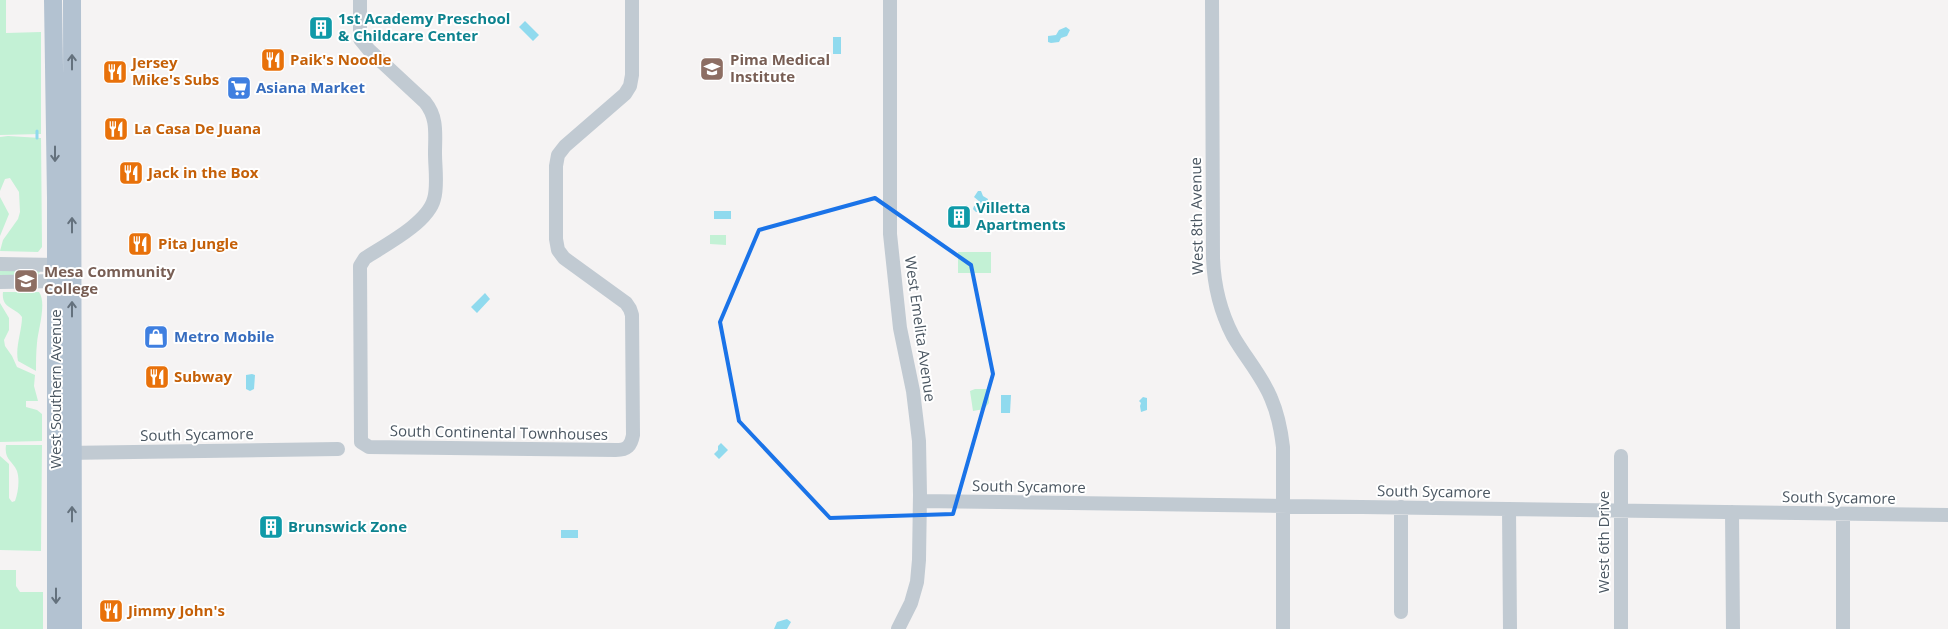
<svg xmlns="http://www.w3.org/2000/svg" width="1948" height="629" viewBox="0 0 1948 629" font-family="'Open Sans',sans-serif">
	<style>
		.green { fill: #c3f1d5 }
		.water { fill: #90daee }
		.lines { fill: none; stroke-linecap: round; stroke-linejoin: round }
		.stream { stroke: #90daee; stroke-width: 3 }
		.minor { stroke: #c1cad2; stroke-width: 14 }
		.major { stroke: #b3c2d1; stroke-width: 18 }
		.oneway { stroke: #64717d }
		.marked { fill: none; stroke: #1a73e8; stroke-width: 4; stroke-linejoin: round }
		.labels { text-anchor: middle; stroke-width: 4; stroke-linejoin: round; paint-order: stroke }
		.culture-label { font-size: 15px; font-weight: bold; fill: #0d838f; stroke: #fff; text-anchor: start }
		.food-label { font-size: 15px; font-weight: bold; fill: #c56008; stroke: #fff; text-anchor: start }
		.education-label { font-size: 15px; font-weight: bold; fill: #785e54; stroke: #fff; text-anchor: start }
		.shop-label { font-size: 15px; font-weight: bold; fill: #366cbe; stroke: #fff; text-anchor: start }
		.street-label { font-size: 15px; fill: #4a5661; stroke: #fff }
	</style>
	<rect width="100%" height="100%" fill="#f5f3f3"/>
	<path class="green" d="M0 0H6V33L41 32V134L0 135Z
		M8 136 41 138 42 247 38 252 0 251 3 240 18 219 20 212 19 192 10 178 5 179 0 191V137Z
		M0 197 9 214 0 236Z
		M710 235H726V245L710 244Z
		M958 252H991V273H958Z
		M0 268 40 270V272L37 275H0Z
		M3 292H39C47 303 38 330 37 343 36 353 36 362 36 371L18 361C15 347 22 331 22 317 15 307 1 309 3 292Z
		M0 303 9 318V330L4 340 5 346 12 356 17 367 35 375 34 386 38 401H26V407L37 410 42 414V441L0 442Z
		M975 389H989V403L984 409 973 411 970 391Z
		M6 445H42L41 551 0 550V456L9 464V498L12 502 15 501C18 493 20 480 17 471 12 460 4 460 6 445Z
		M0 570H16V586L20 592H43V629H0Z"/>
	<path class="water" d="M525 21 539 35 533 41 519 27Z
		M1066 27 1070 30 1067 36 1061 38 1059 42 1051 43 1048 42V36L1056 35 1059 30Z
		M833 37H841V54H833Z
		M978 191H981L983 196 988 199 984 212H976L973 209 974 206 979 205 980 202 974 197Z
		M714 211H731V219H714Z
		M485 293 490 299 477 313 471 307Z
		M252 374 255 375 254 389 250 391 246 389V375Z
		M1001 395H1011L1010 413H1001Z
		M1143 397 1147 398V410L1141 412 1140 406 1141 403 1139 401Z
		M721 443 728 450 719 459 714 454 718 450V446Z
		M561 530H578V538H561Z
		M787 619 791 622 787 629H774L777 622Z"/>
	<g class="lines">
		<path class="stream" d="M37 131V138"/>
		<path class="minor" d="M360 0V39L369 50 425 102C438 118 435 134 435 153 435 168 438 186 434 199 428 223 385 245 365 258L360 266 361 442 369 447 616 450C627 450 631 446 633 435L632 315 630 309 626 303 564 258 558 250 556 239V166L558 155 565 146 625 94 630 86 632 75V0
			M890 0V234L900 328 913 391 919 441 920 495 919 560 917 582 911 603 898 629
			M1212 0 1213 258C1214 285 1220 311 1233 336 1245 357 1262 376 1271 398 1278 414 1281 430 1283 447V629
			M0 264 56 265 63 268
			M0 282 56 281 63 278
			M64 453 338 449
			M920 501 1948 515
			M1509 509 1510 629
			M1732 512 1733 629
			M1843 514V629
			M1401 612V507
			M1621 629V456"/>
		<path class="major" d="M53 0 56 198V629
			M72 0 73 629"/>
	</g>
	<defs><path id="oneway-shaft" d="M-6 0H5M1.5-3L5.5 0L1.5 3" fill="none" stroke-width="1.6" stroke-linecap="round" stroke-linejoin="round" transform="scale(1.25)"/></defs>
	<g class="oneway">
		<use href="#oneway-shaft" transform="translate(72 62) rotate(-90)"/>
		<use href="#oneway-shaft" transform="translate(55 154) rotate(90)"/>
		<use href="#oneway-shaft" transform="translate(72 225) rotate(-90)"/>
		<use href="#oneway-shaft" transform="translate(72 309) rotate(-90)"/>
		<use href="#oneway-shaft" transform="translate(72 514) rotate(-90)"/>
		<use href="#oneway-shaft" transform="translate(56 596) rotate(90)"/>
	</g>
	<path class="marked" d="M875 198 971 265 993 374 953 514 830 518 739 421 720 322 759 230Z"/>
	<defs>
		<symbol id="building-square" viewBox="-11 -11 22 22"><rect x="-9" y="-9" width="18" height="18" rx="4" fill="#0f9aa8" stroke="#fff"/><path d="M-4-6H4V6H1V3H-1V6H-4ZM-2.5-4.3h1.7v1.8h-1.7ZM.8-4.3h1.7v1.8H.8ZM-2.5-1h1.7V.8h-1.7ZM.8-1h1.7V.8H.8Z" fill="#fff"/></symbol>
		<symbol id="restaurant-square" viewBox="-11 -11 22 22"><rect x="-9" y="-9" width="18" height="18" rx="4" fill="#e8710a" stroke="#fff"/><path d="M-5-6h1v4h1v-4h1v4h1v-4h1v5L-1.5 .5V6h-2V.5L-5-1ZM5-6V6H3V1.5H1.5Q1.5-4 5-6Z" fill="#fff"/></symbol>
		<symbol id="university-square" viewBox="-11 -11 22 22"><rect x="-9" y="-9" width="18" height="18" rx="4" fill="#8d6e63" stroke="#fff"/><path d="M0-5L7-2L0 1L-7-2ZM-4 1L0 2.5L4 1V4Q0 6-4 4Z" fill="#fff"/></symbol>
		<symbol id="supermarket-square" viewBox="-11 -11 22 22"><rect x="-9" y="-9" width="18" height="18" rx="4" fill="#3f7fe0" stroke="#fff"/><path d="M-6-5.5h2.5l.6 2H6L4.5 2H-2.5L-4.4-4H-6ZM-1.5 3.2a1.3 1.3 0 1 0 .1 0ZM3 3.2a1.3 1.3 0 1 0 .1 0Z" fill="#fff"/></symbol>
		<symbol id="shop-square" viewBox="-11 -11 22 22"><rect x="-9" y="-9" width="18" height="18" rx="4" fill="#3f7fe0" stroke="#fff"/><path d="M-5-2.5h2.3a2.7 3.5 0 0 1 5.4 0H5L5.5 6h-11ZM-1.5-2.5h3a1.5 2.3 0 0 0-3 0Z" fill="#fff"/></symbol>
	</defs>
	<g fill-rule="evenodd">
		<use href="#building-square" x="307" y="14" width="28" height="28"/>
		<use href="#restaurant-square" x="259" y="46" width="28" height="28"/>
		<use href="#university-square" x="698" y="55" width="28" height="28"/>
		<use href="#restaurant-square" x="101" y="58" width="28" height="28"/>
		<use href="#supermarket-square" x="225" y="74" width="28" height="28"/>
		<use href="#restaurant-square" x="102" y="115" width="28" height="28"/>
		<use href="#restaurant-square" x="117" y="159" width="28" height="28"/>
		<use href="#building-square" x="945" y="203" width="28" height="28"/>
		<use href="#restaurant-square" x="126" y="230" width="28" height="28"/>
		<use href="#university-square" x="12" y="267" width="28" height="28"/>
		<use href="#shop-square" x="142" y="323" width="28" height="28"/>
		<use href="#restaurant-square" x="143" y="363" width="28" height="28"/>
		<use href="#building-square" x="257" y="513" width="28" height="28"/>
		<use href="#restaurant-square" x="97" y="597" width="28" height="28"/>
	</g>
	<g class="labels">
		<g class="culture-label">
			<text x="338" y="24">1st Academy Preschool<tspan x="338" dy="17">&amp; Childcare Center</tspan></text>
			<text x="976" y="213">Villetta<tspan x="976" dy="17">Apartments</tspan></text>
			<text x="288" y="532">Brunswick Zone</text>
		</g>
		<g class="food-label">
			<text x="290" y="65">Paik's Noodle</text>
			<text x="132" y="68">Jersey<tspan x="132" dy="17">Mike's Subs</tspan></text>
			<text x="134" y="134">La Casa De Juana</text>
			<text x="148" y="178">Jack in the Box</text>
			<text x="158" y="249">Pita Jungle</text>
			<text x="174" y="382">Subway</text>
			<text x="128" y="616">Jimmy John's</text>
		</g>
		<g class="education-label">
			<text x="730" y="65">Pima Medical<tspan x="730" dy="17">Institute</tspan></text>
			<text x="44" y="277">Mesa Community<tspan x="44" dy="17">College</tspan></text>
		</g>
		<g class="shop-label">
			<text x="256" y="93">Asiana Market</text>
			<text x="174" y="342">Metro Mobile</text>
		</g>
		<g class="street-label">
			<text transform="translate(1197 216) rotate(-91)" y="5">West 8th Avenue</text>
			<text transform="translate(920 329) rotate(82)" y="5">West Emelita Avenue</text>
			<text transform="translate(56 389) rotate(-90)" y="5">West Southern Avenue</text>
			<text transform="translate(499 433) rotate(1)" y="5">South Continental Townhouses</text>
			<text transform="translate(197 435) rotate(-1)" y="5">South Sycamore</text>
			<text transform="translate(1029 487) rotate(1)" y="5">South Sycamore</text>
			<text transform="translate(1434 492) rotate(1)" y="5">South Sycamore</text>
			<text transform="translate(1839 498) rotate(1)" y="5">South Sycamore</text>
			<text transform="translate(1604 542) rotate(-90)" y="5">West 6th Drive</text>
		</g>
	</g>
</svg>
